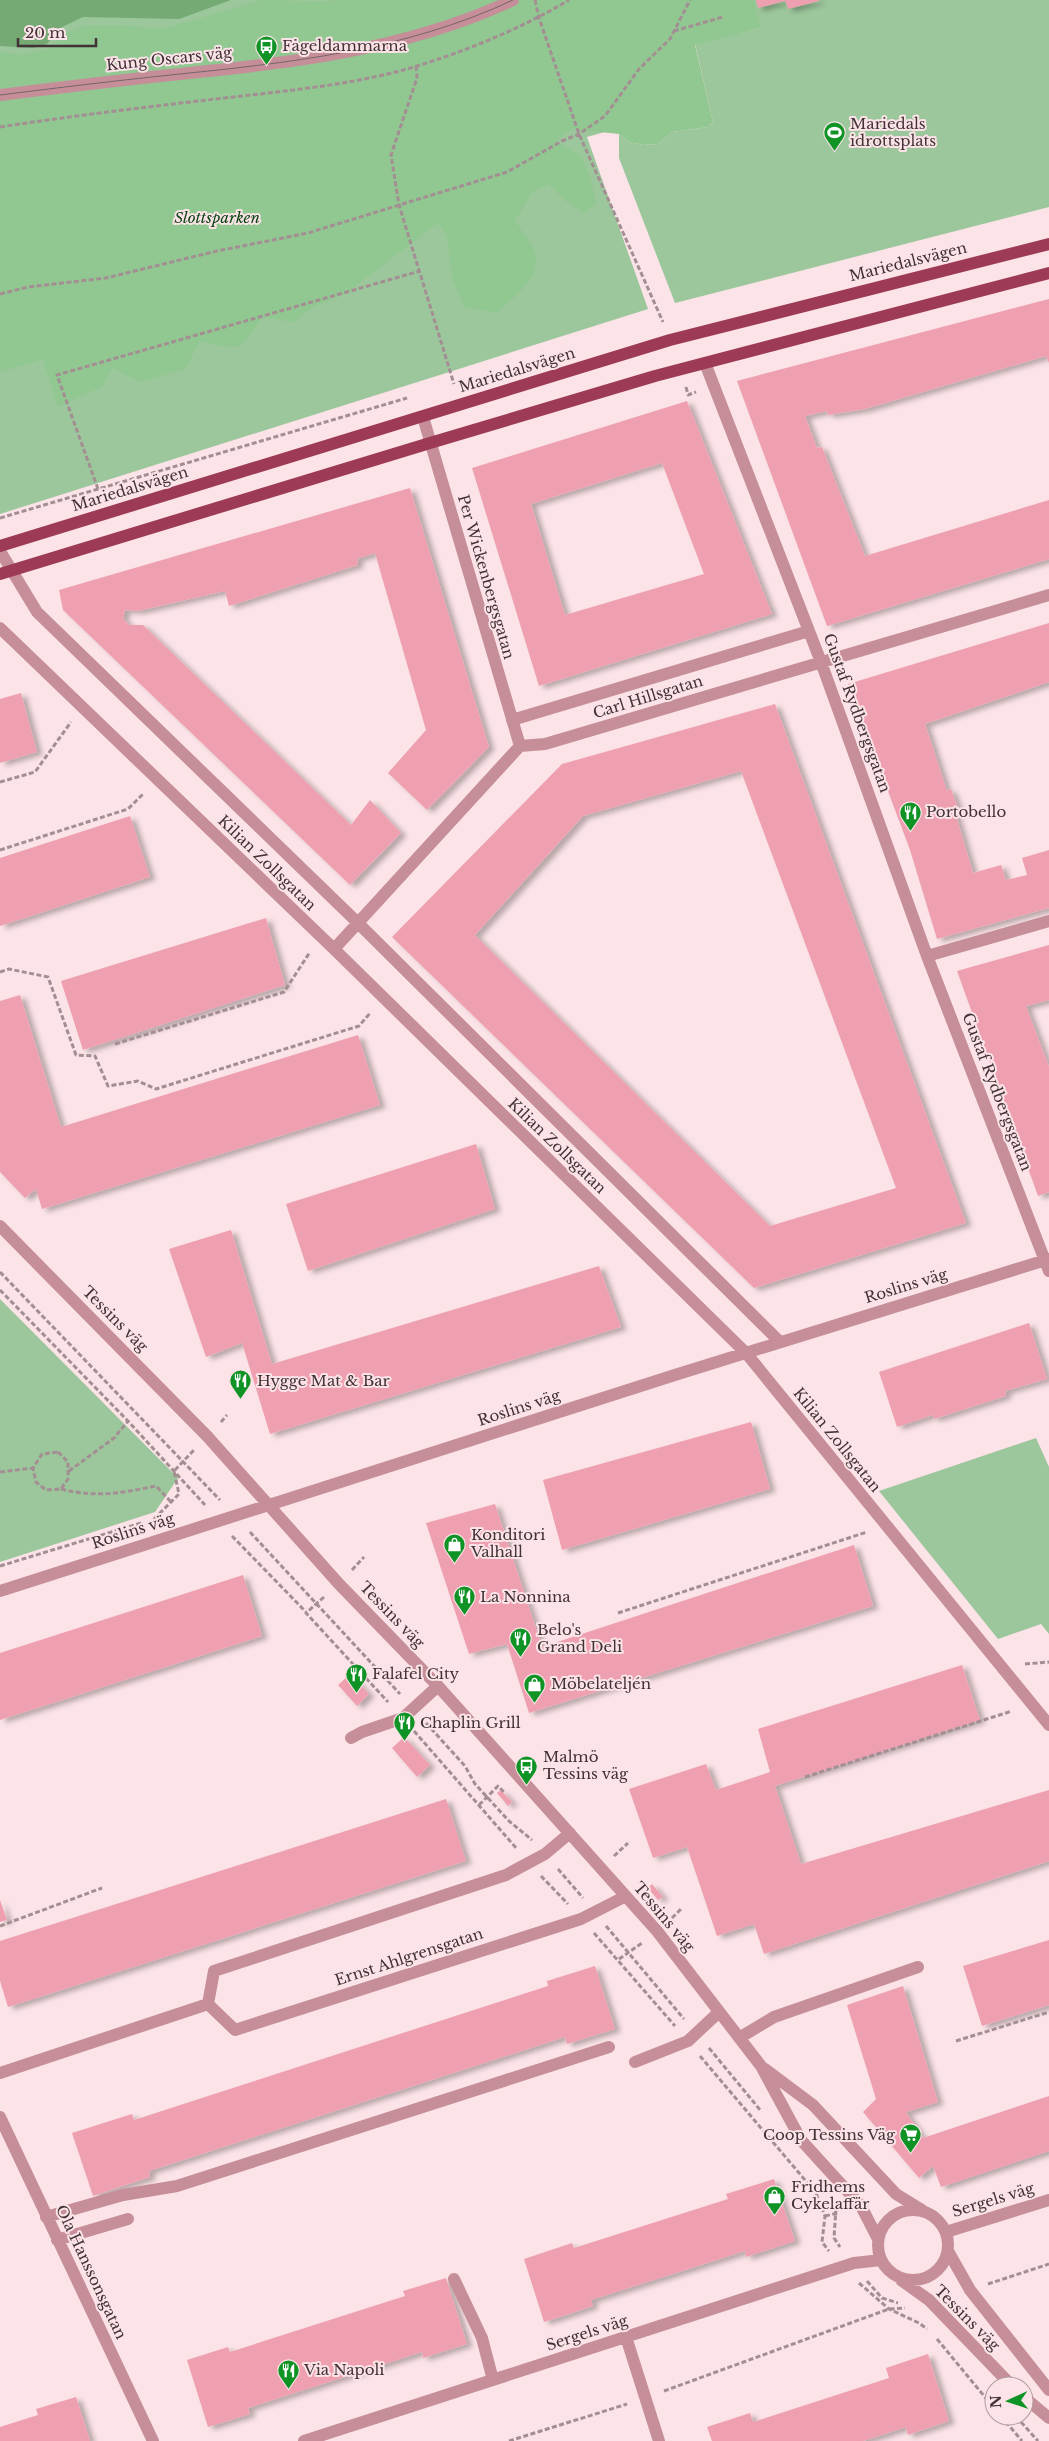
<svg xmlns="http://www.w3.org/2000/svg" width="1049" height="2441" viewBox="0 0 1049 2441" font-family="'Libre Baskerville',serif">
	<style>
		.green { fill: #9cc69b }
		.forest { fill: #91c790 }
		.water { fill: #75aa74 }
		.building { fill: #efa0b0; fill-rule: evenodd; filter: url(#shadow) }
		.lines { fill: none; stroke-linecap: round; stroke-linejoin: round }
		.path { stroke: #a38f93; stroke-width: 3; stroke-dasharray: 5 2.5; stroke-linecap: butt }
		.minor { stroke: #c68e99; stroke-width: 12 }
		.major { stroke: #9d3b57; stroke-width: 12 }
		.tram { stroke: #766568; stroke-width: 1 }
		.labels { text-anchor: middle; stroke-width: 4; stroke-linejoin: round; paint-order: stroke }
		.poi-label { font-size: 15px; fill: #413235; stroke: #fbe3e7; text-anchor: start }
		.street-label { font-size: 15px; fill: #413235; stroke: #fbe3e7 }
		.park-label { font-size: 15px; font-style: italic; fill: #08430f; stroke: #fbe3e7 }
	</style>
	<defs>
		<filter id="shadow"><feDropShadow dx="5.5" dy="3" stdDeviation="2.5" flood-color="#0004"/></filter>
	</defs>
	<rect width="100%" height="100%" fill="#fbe3e7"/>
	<path class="green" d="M0 0H1049V207L675 303 619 158V134L629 142 644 145 658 144 672 132 708 127 713 122 695 44 761 28 685 42 692 107 587 137 648 309 0 514Z
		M0 1299 178 1478 155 1512 0 1562Z
		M1036 1438 1049 1467V1634L1041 1624 998 1639 879 1491Z"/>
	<path class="forest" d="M261 0C287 0 313 3 339 0H754L761 28 695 45 713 122 708 127 672 132 658 144 644 145 629 142 619 134 572 129 556 141 581 156 591 179 596 204 584 213 564 200 549 184 533 191 515 221C522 232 536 247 536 260 536 282 511 299 497 313L464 307 452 278 447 236 438 223 345 294 313 307 294 322 262 317C240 352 240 351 200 341L185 369 141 382 112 368 103 386 58 407 43 359 0 372V52L22 55 53 47 63 34 86 25H123L163 29Z"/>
	<path class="water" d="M0 0H231L179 19 83 17 60 28 47 44 33 48 0 46Z"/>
	<path class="building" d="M756 0H785V1L758 8Z
		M785 0H819V1L788 9Z
		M1049 299V363L1046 356 865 409 828 415 827 411 805 416 817 448 822 447 865 556 1049 500V559L827 626 737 381Z
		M687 401 772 614 539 686 472 468ZM662 463 704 574 565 615 531 504Z
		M410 488 489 747 427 810 388 773 426 730 375 553 357 559 358 565 229 606 225 591 138 611 125 610 123 618 129 625H143L351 825 370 800 401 833 350 885 63 610 59 590Z
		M1049 623V682L925 724 947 791 951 789 958 808 954 809 973 873 1001 865 1006 880 1027 875 1022 858 1049 850V908L937 939 910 850 848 684Z
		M21 693 37 752 0 763V699Z
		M775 704 966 1223 754 1288 392 937 562 764ZM741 771 896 1188 770 1226 475 935 583 816Z
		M130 816 150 877 0 926V858Z
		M266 918 285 985 83 1050 61 981Z
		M1049 945V1000L1026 1006 1049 1067V1192L1038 1196 957 971Z
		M20 995 61 1127 358 1035 380 1105 42 1209 36 1189 25 1198 0 1172V1001Z
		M476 1144 495 1209 308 1271 286 1204Z
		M231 1230 272 1364 599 1266 621 1327 270 1434 242 1343 206 1357 169 1249Z
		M1029 1323 1047 1379 1005 1391 1006 1396 934 1419 933 1415 897 1427 879 1372Z
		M751 1422 770 1489 562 1550 543 1480Z
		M495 1504 542 1647 854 1545 873 1606 529 1713 507 1644 469 1654 426 1523Z
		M243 1575 262 1636 0 1720V1653Z
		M962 1665 980 1720 775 1786 801 1864 1049 1790V1861L764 1954 754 1924 717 1936 687 1847 653 1858 629 1789 706 1764 716 1790 770 1772 758 1729Z
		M350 1674 369 1694 357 1706 338 1685Z
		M404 1737 430 1765 417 1777 392 1748Z
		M501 1790 512 1802 508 1806 497 1793Z
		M446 1799 466 1861 8 2007 0 1981V1941Z
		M652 1884 663 1897 658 1900 648 1888Z
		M0 1900 7 1920 0 1922Z
		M1049 1940V2005L982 2026 963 1966Z
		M595 1966 615 2029 567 2044 565 2037 149 2171 150 2177 93 2196 72 2133 132 2114 134 2120 548 1986 547 1981Z
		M903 1986 938 2102 906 2112 923 2138 1049 2096V2151L941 2187 933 2166 919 2178 863 2112 876 2099 847 2005Z
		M774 2179 795 2241 746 2257 745 2251 591 2300 593 2306 544 2322 524 2259 572 2243 574 2248 728 2199 726 2194Z
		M446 2278 467 2344 423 2358 422 2352 248 2408 250 2414 208 2427 187 2360 228 2347 230 2352 405 2296 403 2291Z
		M928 2354 949 2421 908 2435 906 2427 863 2441H712L707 2427 750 2413 753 2422 889 2378 886 2368Z
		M76 2397 90 2441H0V2427L38 2415 36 2409Z"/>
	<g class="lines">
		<path class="path" d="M535 0 539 18 579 134 663 322
			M674 31 723 17
			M416 66 417 78 391 155 399 205 454 384
			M0 127C78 115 155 106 233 97 294 90 358 84 417 66 469 50 522 28 569 0
			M0 294 28 287 106 278 217 251 308 233 507 172 562 141 579 134 605 116 639 69 670 39 690 0
			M686 387 688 395 696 392
			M98 489 57 375 420 271
			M0 518 407 398
			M0 782 35 772 71 722
			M0 850 128 809 144 793
			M0 972 9 969 48 977 76 1055 95 1056 108 1086 138 1081 156 1089 359 1026 371 1012
			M115 1044 284 992 310 952
			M0 1272 220 1500
			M0 1290 128 1421 205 1505
			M221 1422 227 1415
			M58 1452 68 1462V1479L61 1489 46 1490 36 1482 33 1468 42 1454Z
			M69 1471 114 1438 128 1421
			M0 1472 33 1468
			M61 1489C97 1498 121 1493 156 1486L172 1503
			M154 1519 179 1494 174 1471 194 1450
			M250 1532 400 1694
			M232 1536 306 1612
			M0 1566 141 1523
			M352 1570 364 1557
			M324 1597 306 1613 388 1702
			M618 1613 867 1532
			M1025 1664 1049 1662
			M426 1723 465 1766 475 1784 509 1821 532 1840
			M414 1731 517 1849
			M805 1777 1012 1711
			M479 1805 498 1786 505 1793
			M614 1856 628 1843
			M558 1869 583 1898
			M541 1876 568 1904
			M672 1918 682 1908
			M0 1926 102 1888
			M606 1926 684 2019
			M594 1933 675 2026
			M619 1959 642 1943
			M956 2041 1049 2012
			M709 2048 761 2111
			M700 2056 816 2193 825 2216 822 2242 829 2251
			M836 2208 834 2238 840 2247
			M825 2216 838 2213
			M867 2281 882 2298 898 2303
			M859 2283 889 2309 919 2323 927 2329
			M988 2284 1049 2264
			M937 2339 994 2408
			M664 2391 889 2309 905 2308
			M1001 2416 1022 2441
			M1021 2422 1038 2441
			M509 2441 627 2404"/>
		<path class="minor" d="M0 95C56 88 113 81 170 75 287 63 405 51 513 0
			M705 363 821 662 927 956 1049 1271
			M423 417 520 746
			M0 551 37 612 358 923 780 1342
			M0 628 334 949 746 1353 1049 1725
			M512 720 809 631
			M334 949 520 746 545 744 1049 595
			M927 956 1049 921
			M0 1226 207 1436 339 1584 438 1686 657 1931 761 2066 801 2140 861 2206 878 2239
			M0 1591 678 1374 1049 1259
			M351 1738 362 1732 403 1718 438 1686
			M208 2004 235 2030 581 1919 626 1896
			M208 2004 214 1971 506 1875 545 1854 570 1833
			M739 2038 774 2017 918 1967
			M635 2062 688 2041 718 2013
			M765 2069 813 2105 896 2194 922 2210
			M0 2073 208 2004
			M0 2117 153 2441
			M878 2245a35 35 0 1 1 70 0a35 35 0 1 1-70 0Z
			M46 2217 123 2195 177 2186 609 2047
			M946 2232 1049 2200
			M57 2240 128 2219
			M948 2251 970 2290 1049 2390
			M454 2279 482 2338 493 2380
			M901 2280 929 2300 1012 2386
			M626 2337 659 2441
			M1024 2397 1049 2418
			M304 2441 854 2263 881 2260"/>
		<path class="major" d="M0 546 670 340 1049 244
			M0 574 430 443 655 376 1049 273"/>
		<path class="tram" d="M0 95C56 88 113 81 170 75 287 63 405 51 513 0"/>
	</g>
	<defs>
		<symbol id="bus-pin" viewBox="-11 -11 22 30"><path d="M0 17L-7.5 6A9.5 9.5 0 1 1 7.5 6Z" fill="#0f9325" stroke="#fbe3e7"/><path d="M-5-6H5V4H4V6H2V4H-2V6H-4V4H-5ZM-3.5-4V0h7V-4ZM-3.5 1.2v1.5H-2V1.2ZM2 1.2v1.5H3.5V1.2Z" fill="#fff"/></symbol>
		<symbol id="stadium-pin" viewBox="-11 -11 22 30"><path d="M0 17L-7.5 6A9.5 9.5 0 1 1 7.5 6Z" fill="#0f9325" stroke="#fbe3e7"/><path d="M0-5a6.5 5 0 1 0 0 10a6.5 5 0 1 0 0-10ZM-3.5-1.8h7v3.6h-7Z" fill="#fff"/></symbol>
		<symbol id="restaurant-pin" viewBox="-11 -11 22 30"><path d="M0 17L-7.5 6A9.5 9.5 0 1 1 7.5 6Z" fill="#0f9325" stroke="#fbe3e7"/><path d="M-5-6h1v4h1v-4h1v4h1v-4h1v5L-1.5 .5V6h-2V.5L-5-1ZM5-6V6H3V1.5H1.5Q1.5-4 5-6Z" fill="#fff"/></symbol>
		<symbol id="shop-pin" viewBox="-11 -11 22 30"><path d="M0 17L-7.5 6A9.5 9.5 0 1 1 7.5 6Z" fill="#0f9325" stroke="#fbe3e7"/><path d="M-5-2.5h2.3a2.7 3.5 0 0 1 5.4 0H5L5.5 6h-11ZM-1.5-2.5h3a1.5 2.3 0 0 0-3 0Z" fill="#fff"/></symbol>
		<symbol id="supermarket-pin" viewBox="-11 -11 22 30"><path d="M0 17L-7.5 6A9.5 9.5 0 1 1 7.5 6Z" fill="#0f9325" stroke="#fbe3e7"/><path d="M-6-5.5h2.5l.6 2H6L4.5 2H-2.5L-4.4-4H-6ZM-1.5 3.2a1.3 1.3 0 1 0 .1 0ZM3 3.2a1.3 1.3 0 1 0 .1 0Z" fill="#fff"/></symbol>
	</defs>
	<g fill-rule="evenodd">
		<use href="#bus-pin" x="254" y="34" width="25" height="34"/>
		<use href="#stadium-pin" x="822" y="120" width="25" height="34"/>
		<use href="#restaurant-pin" x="898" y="800" width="25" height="34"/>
		<use href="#restaurant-pin" x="228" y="1368" width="25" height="34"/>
		<use href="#shop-pin" x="442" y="1532" width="25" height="34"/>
		<use href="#restaurant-pin" x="452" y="1584" width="25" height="34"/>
		<use href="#restaurant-pin" x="508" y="1626" width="25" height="34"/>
		<use href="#restaurant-pin" x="344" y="1662" width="25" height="34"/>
		<use href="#shop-pin" x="522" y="1672" width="25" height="34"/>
		<use href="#restaurant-pin" x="392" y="1710" width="25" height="34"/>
		<use href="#bus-pin" x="514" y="1754" width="25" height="34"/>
		<use href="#supermarket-pin" x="898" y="2122" width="25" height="34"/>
		<use href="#shop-pin" x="762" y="2184" width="25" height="34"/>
		<use href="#restaurant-pin" x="276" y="2358" width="25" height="34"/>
	</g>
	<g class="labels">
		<g class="poi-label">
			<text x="282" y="51">Fågeldammarna</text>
			<text x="850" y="129">Mariedals<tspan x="850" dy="17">idrottsplats</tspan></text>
			<text x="926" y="817">Portobello</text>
			<text x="257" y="1386">Hygge Mat &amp; Bar</text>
			<text x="471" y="1540">Konditori<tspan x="471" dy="17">Valhall</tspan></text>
			<text x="480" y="1602">La Nonnina</text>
			<text x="537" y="1635">Belo's<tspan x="537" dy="17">Grand Deli</tspan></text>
			<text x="372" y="1679">Falafel City</text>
			<text x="551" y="1689">Möbelateljén</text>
			<text x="420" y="1728">Chaplin Grill</text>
			<text x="543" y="1762">Malmö<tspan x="543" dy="17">Tessins väg</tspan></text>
			<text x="895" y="2140" text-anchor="end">Coop Tessins Väg</text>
			<text x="791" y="2192">Fridhems<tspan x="791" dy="17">Cykelaffär</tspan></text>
			<text x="304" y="2375">Via Napoli</text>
		</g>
		<g class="street-label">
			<text transform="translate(169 59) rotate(-6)" y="5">Kung Oscars väg</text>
			<text transform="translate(908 262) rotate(-14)" y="5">Mariedalsvägen</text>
			<text transform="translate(517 370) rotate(-17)" y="5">Mariedalsvägen</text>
			<text transform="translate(130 489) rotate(-17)" y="5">Mariedalsvägen</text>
			<text transform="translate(486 577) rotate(74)" y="5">Per Wickenbergsgatan</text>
			<text transform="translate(648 697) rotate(-17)" y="5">Carl Hillsgatan</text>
			<text transform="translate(857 713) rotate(70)" y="5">Gustaf Rydbergsgatan</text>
			<text transform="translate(267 863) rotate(44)" y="5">Kilian Zollsgatan</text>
			<text transform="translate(997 1092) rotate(69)" y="5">Gustaf Rydbergsgatan</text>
			<text transform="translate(557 1146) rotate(44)" y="5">Kilian Zollsgatan</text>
			<text transform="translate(906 1286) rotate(-17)" y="5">Roslins väg</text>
			<text transform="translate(115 1319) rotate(45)" y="5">Tessins väg</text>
			<text transform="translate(519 1408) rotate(-18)" y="5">Roslins väg</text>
			<text transform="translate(837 1440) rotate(51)" y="5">Kilian Zollsgatan</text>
			<text transform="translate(133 1531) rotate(-18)" y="5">Roslins väg</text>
			<text transform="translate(392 1615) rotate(46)" y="5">Tessins väg</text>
			<text transform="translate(664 1917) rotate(50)" y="5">Tessins väg</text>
			<text transform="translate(409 1957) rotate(-18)" y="5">Ernst Ahlgrensgatan</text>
			<text transform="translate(993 2200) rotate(-17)" y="5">Sergels väg</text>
			<text transform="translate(91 2272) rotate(65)" y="5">Ola Hanssonsgatan</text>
			<text transform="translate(967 2318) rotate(45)" y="5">Tessins väg</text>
			<text transform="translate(587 2333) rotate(-18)" y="5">Sergels väg</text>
		</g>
		<g class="park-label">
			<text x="217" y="223">Slottsparken</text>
		</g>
	</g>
	<g transform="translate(1009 2401) rotate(267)"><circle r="24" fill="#fbe3e7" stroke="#b19ca0"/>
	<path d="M0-4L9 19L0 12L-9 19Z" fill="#0f9325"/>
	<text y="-8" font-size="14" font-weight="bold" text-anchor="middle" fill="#413235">N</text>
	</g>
	<path d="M18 38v8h78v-8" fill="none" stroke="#413235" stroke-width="2.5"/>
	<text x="25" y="38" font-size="15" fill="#413235" stroke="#fbe3e7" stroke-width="4" paint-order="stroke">20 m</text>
</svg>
